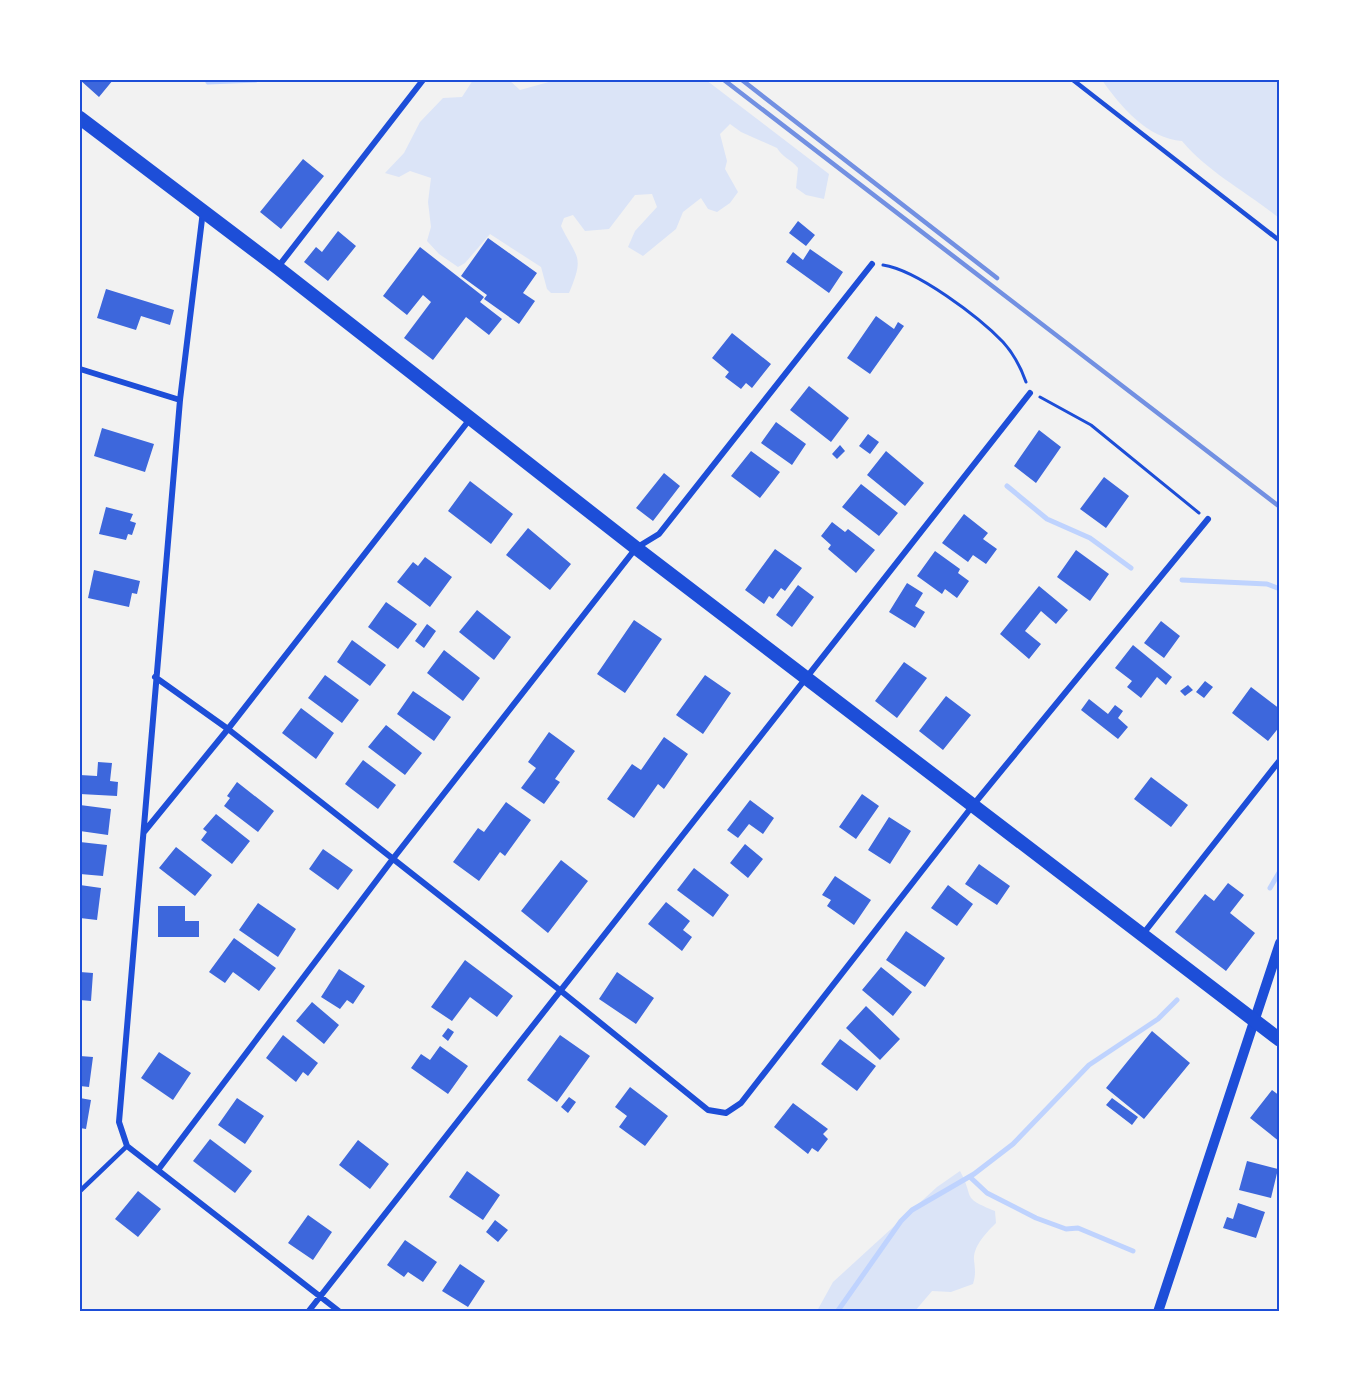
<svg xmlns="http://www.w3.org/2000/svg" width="1359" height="1391" viewBox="0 0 1359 1391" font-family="Karla,sans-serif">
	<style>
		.green { fill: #dbe4f7 }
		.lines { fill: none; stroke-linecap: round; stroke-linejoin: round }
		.stream { stroke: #bfd3fe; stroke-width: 5 }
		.building { fill: #3d67dc }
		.path { stroke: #1d4ed8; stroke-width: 3 }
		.service { stroke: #1d4ed8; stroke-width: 4.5 }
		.minor { stroke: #1d4ed8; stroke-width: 6 }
		.tertiary { stroke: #1d4ed8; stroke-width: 10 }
		.primary { stroke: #1d4ed8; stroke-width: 14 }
		.rail { stroke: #7290e2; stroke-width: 4.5 }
		.neatline { fill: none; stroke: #1d4ed8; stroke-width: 2 }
	</style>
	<rect width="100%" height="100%" fill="#f2f2f2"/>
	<path class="green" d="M473 80H509L520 90 556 80H706L829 174 824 199 806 195 796 188 798 168C792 160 782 157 777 148L741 132 730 124 720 134 727 161 725 169 738 192 730 203 717 212 708 209 701 198 683 212 676 229 643 256 628 247 635 231 657 207 652 194 635 195 609 229 585 231 573 215 564 218 561 226C577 259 585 255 569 293H551L547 289 541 267 490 234 465 263 458 267 439 254 427 241 431 227 428 202 431 178 410 171 399 177 385 173 404 153 420 122 443 98 462 97Z
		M1102 80H1279V218C1247 192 1209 173 1182 141 1148 139 1120 106 1102 80Z
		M960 1171C975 1198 960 1197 995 1211L996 1223C987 1232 973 1246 974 1260 975 1270 976 1274 973 1284L951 1292 932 1291 915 1311H817L833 1282 937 1187Z"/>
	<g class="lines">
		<path class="stream" d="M209 80 208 82 256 80
			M1007 486 1047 519 1090 538 1131 568
			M1182 580 1267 584 1280 589
			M1270 888 1280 871
			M970 1177 987 1193 1036 1218 1066 1229 1078 1228 1133 1251
			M837 1312 901 1221 912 1210 974 1174 1013 1144 1089 1065 1158 1019 1177 1000"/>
	</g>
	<path class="building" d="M80 80H113L99 97Z
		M303 159 324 176 281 229 260 212Z
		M798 221 815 235 806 246 789 233Z
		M338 231 356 246 328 281 304 262 316 247 322 252Z
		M488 238 537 273 523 293 535 301 519 324 484 299 487 295 461 276Z
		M420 247 484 297 480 302 502 319 489 335 466 317 433 360 404 338 431 302 423 295 407 315 383 296Z
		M810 249 843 272 829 293 786 262 793 252 803 260Z
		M106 289 174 310 170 325 141 316 136 330 97 318Z
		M876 316 894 329 898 322 904 326 870 374 847 358Z
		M732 333 771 364 752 388 746 383 741 389 725 377 729 372 712 358Z
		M809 386 849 418 831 442 790 410Z
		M776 422 806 444 792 465 761 443Z
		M102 428 154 444 145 472 94 456Z
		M1039 430 1061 447 1036 483 1014 466Z
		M868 434 879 442 870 454 859 446Z
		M840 445 845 451 837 459 832 454Z
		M751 451 780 472 760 498 731 476Z
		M886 451 924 483 905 506 867 475Z
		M664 473 680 486 653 521 636 508Z
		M1104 477 1129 496 1106 528 1080 509Z
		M470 481 513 514 491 544 448 511Z
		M861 484 898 513 879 536 842 507Z
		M106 507 133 514 130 521 136 523 132 535 128 534 126 540 99 534Z
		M964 514 988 533 983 539 997 549 986 564 973 555 968 562 942 543Z
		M832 522 845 532 848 529 875 550 856 573 828 549 831 545 821 536Z
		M528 528 571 564 550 590 506 555Z
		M775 549 802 568 785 591 781 588 773 599 769 596 764 604 745 590Z
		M1076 550 1109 574 1090 601 1057 577Z
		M935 551 960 569 958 573 969 581 957 598 945 589 942 594 917 576Z
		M425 557 452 577 430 607 397 582 413 562 418 566Z
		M94 570 140 581 137 594 132 593 129 607 88 598Z
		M907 583 923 593 915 606 925 612 915 628 889 612Z
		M798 585 814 597 792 627 776 615Z
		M1039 586 1068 610 1056 624 1041 611 1025 631 1041 644 1029 659 1000 634Z
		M386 602 417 624 398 649 368 627Z
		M477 610 511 637 494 660 459 632Z
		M634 620 662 639 625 693 597 674Z
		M1161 621 1180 636 1164 658 1144 643Z
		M427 624 436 631 424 648 415 641Z
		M352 640 386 665 370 686 337 662Z
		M1133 645 1172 677 1166 685 1157 677 1141 698 1127 687 1132 681 1115 668Z
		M444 650 480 678 463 701 427 673Z
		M904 662 927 678 897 718 875 701Z
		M325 675 359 700 342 723 308 698Z
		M705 675 731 693 703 734 676 715Z
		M1205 681 1213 687 1204 698 1196 692Z
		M1188 685 1193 690 1185 696 1180 691Z
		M1251 687 1280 709V726L1268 741 1232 713Z
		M413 691 451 717 434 741 397 714Z
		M946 696 971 715 943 750 919 731Z
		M1089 699 1108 714 1115 705 1123 711 1118 718 1128 727 1118 739 1081 710Z
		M301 708 334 733 316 759 282 733Z
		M386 725 422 753 405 775 368 747Z
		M549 732 575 751 555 779 560 782 544 804 521 788 536 768 528 762Z
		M664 737 688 754 664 789 658 784 634 818 607 799 632 764 641 770Z
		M363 760 396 785 378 809 345 784Z
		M98 762 112 763 110 781 118 782 117 796 80 794V775L97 776Z
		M1151 777 1188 805 1171 827 1134 799Z
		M237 782 274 811 258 832 224 806 230 798 227 796Z
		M862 794 879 806 856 839 839 827Z
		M750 800 774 818 763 834 749 824 738 838 727 830Z
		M506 802 531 820 505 856 500 852 479 881 453 862 478 828 484 832Z
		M80 805 111 809 108 835 80 831Z
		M216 814 250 841 232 864 201 840 207 832 203 829Z
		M889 817 911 831 890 864 868 850Z
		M80 842 107 845 103 876 80 874Z
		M745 844 763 859 748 878 730 863Z
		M176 847 212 875 195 896 159 868Z
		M323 849 353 870 338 890 309 869Z
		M561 860 588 881 548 933 521 911Z
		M979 864 1010 886 997 905 965 884Z
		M694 868 729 895 713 917 677 890Z
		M835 876 871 900 854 925 827 906 831 900 822 895Z
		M1228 883 1244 895 1230 913 1255 933 1226 971 1175 932 1205 894 1214 901Z
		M80 885 101 888 97 920 80 918Z
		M948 885 973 904 957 926 931 908Z
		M666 902 690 921 683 930 692 937 682 951 648 924Z
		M258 903 296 929 278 957 239 930Z
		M158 906H185V921H199V937H158Z
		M906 931 945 958 925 987 886 960Z
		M234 938 276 968 259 991 233 972 225 983 209 972Z
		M465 960 513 996 497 1017 470 997 452 1021 431 1007Z
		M881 967 912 992 893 1016 862 990Z
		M339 969 365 986 353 1004 347 1000 340 1009 321 997Z
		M80 972 93 973 91 1001 80 1000Z
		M617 972 654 998 636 1024 599 999Z
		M312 1002 339 1025 324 1044 296 1021Z
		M866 1006 900 1039 880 1060 846 1028Z
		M448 1028 454 1032 448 1041 442 1036Z
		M1152 1031 1190 1063 1144 1119 1106 1088Z
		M283 1035 318 1063 308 1076 303 1072 296 1082 266 1058Z
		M560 1035 590 1056 557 1102 527 1080Z
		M840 1039 876 1066 857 1091 821 1064Z
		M440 1046 468 1066 448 1094 411 1068 421 1054 430 1060Z
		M159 1052 191 1073 173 1100 141 1078Z
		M80 1056 93 1057 89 1087 80 1086Z
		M630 1087 668 1116 645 1146 619 1127 627 1116 615 1107Z
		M1272 1090 1280 1096V1142L1250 1118Z
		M569 1097 576 1102 568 1113 561 1107Z
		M80 1098 91 1100 86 1129 80 1128Z
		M237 1098 264 1116 245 1144 218 1125Z
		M1112 1098 1138 1117 1132 1125 1106 1105Z
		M793 1103 828 1129 823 1134 828 1139 818 1152 812 1148 808 1154 774 1127Z
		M210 1139 252 1171 235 1193 193 1161Z
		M358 1140 389 1164 370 1189 339 1165Z
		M1247 1161 1278 1169 1271 1198 1239 1190Z
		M467 1171 500 1195 483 1220 449 1197Z
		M138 1191 161 1209 138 1237 115 1219Z
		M1238 1203 1265 1212 1256 1238 1223 1228 1227 1217 1233 1219Z
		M308 1215 332 1232 313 1260 288 1243Z
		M495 1220 508 1230 498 1242 486 1232Z
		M405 1240 437 1262 423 1282 408 1272 404 1277 387 1265Z
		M460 1264 485 1281 468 1307 442 1291Z"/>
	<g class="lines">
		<path class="path" d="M883 265C917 270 979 317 1003 342 1014 354 1021 368 1026 382
			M1040 397 1091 425 1199 513"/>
		<path class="service" d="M1073 80 1280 241
			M80 1191 127 1146"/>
		<path class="minor" d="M203 211 180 400 119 1122 127 1146 340 1312
			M278 267 423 80
			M80 369 180 400
			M155 677 228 729 561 991 708 1110 726 1113 741 1103 974 804 1208 519
			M144 832 228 729 470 419
			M1143 934 1280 760
			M158 1170 392 860 636 548 659 534 872 264
			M308 1312 1030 393"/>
		<path class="tertiary" d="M1158 1312 1280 943"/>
		<path class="primary" d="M80 118 278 268 636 548 1280 1040"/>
		<path class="rail" d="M724 80 1280 507
			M742 80 997 278"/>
	</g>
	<rect width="1359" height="1391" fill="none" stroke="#ffffff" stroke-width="162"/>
	<rect x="81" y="81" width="1197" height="1229" class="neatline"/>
</svg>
